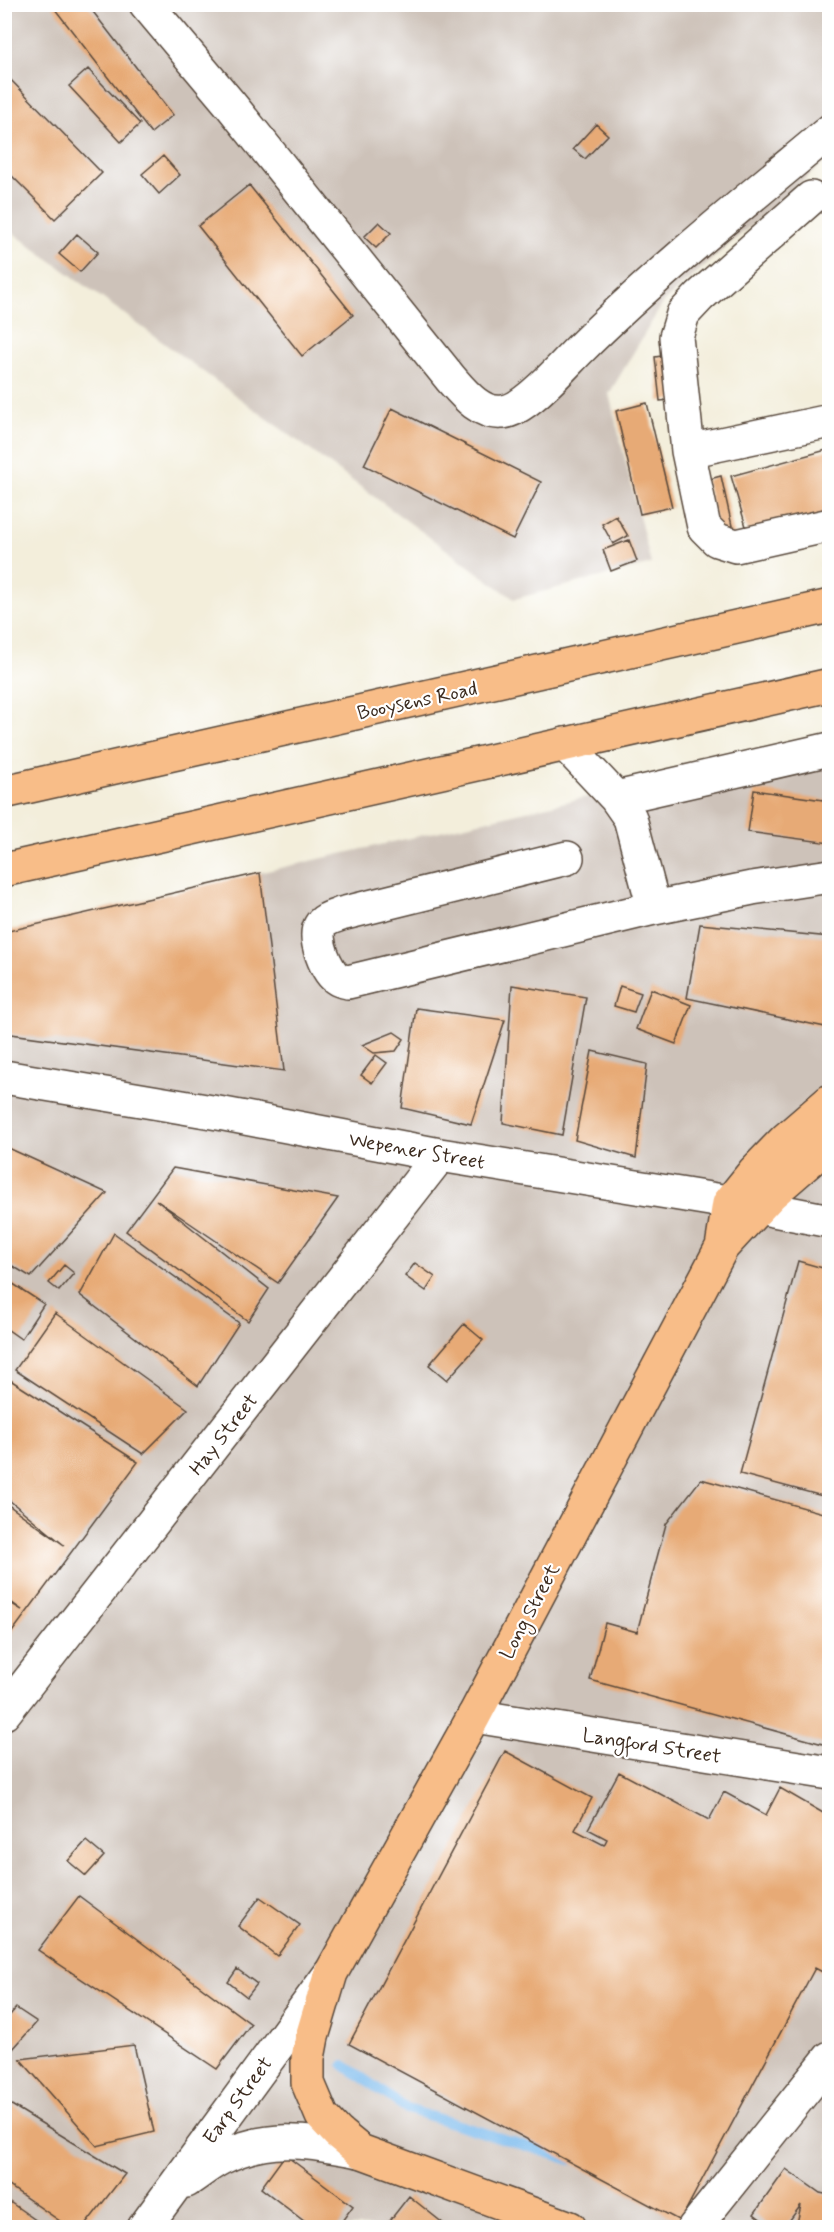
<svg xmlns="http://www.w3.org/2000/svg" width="834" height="2232" viewBox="0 0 834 2232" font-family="Mynerve,sans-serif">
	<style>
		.industrial { fill: #cdc2b9 }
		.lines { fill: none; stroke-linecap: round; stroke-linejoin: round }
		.stream { stroke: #78b9ed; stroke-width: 10 }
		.building { fill: #e7aa76 }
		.minor-casing { stroke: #57473a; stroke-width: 36 }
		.major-casing { stroke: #57473a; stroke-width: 36 }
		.minor { stroke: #fff; stroke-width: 33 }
		.major { stroke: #f8bd88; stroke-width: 33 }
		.labels { text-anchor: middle; stroke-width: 4.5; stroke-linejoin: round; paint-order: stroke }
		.street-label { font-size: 20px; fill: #3b2a1e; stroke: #fff }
	</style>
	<rect width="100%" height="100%" fill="#fff"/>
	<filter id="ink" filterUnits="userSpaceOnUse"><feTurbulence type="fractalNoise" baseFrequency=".0167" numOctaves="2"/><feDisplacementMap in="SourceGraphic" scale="12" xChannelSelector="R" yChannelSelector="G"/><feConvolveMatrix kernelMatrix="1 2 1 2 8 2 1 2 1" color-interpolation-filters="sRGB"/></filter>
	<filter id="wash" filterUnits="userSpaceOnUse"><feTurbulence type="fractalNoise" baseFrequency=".008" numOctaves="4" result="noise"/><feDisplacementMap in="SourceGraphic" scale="24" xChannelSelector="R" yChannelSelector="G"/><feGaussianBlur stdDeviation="1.35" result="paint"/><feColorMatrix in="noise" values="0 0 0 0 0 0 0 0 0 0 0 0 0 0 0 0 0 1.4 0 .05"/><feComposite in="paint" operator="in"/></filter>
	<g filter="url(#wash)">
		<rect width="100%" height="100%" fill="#f3eedb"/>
		<path class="industrial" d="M5 5H829V158L664 301 609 394 651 564 514 599 5 227Z
			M829 741V2227H5L4 932Z"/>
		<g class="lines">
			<path class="stream" d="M344 2065 407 2109 571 2160"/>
		</g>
		<g id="blocks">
			<path class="building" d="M51 4H87L173 115 151 133Z
				M88 69 140 124 121 142 69 86Z
				M4 73 102 173 55 219 4 168Z
				M596 124 608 135 585 159 573 149Z
				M163 156 180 175 159 194 142 174Z
				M249 185 353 315 302 356 198 226Z
				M379 222 391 233 376 248 364 237Z
				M77 234 98 252 80 272 59 254Z
				M676 354 681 399 660 401 655 357Z
				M647 403 672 507 640 514 616 411Z
				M392 408 541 482 513 539 364 465Z
				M830 449V518L750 540 731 476Z
				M721 476 734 535 719 538 706 480Z
				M616 516 628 536 613 544 602 524Z
				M629 540 637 561 611 571 603 550Z
				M754 790 830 801V843L748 832Z
				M260 873 284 1071 4 1033V932Z
				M700 924 830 937V1028L687 998Z
				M512 985 586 997 562 1135 503 1123Z
				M620 986 641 993 634 1012 614 1006Z
				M651 989 691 1005 676 1044 636 1029Z
				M416 1008 505 1020 471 1124 402 1108Z
				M394 1032 404 1039 396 1051 374 1053 362 1045Z
				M592 1051 647 1064 636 1158 575 1140Z
				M376 1055 387 1063 372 1083 361 1075Z
				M4 1146 107 1193 31 1277 4 1261Z
				M173 1168 338 1198 278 1283 156 1200 269 1289 248 1321 126 1231Z
				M114 1233 239 1323 198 1386 80 1295Z
				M798 1261 830 1270V1498L740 1474Z
				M415 1263 435 1277 426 1291 405 1276Z
				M64 1265 74 1273 59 1291 49 1283Z
				M4 1278 44 1304 21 1339 4 1327Z
				M55 1313 188 1409 143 1454 15 1370Z
				M464 1324 483 1340 447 1380 429 1365Z
				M4 1376 138 1462 4 1643V1599L22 1610 4 1597V1502L64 1545 4 1496Z
				M701 1479 830 1515V1746L590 1680 605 1623 637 1632 666 1524Z
				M505 1751 592 1798 575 1830 604 1845 607 1839 588 1829 619 1772 709 1820 724 1792 766 1815 780 1788 830 1817V1976L815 1968 680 2221 349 2044Z
				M86 1841 104 1856 86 1876 68 1861Z
				M79 1896 251 2024 217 2069 38 1950Z
				M260 1897 300 1925 277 1956 238 1926Z
				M237 1969 257 1984 247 1997 228 1982Z
				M16 2008 37 2022 4 2059V2022Z
				M134 2045 154 2132 97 2146 20 2059Z
				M5 2101 125 2174 83 2228H70L5 2183Z
				M285 2155 353 2206 337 2228H313L261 2188Z
				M786 2169 820 2193 830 2195V2228H796L801 2205 784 2228H772L754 2214Z
				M409 2196 449 2228H384Z
				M4 2198 47 2228H4Z"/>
		</g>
	</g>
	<g filter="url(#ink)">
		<use href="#blocks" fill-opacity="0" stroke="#57473a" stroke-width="1.5"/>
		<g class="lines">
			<defs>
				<path id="minor" d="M146 4 230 104 451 379C464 394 481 415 503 412 525 410 563 366 579 350 658 272 745 202 830 131
					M830 421 688 451 704 527 717 540 736 546 830 525
					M688 451 676 337 683 314 700 296 811 198
					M565 744 616 798 630 818 654 908 348 982C345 981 341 981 338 979 326 972 313 938 320 926 324 919 334 917 341 914L567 858
					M616 798 830 749
					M654 908 752 888 830 876
					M4 1077 224 1114 440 1155 747 1205 830 1221
					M4 1713 440 1155
					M474 1716 830 1773
					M186 2181C197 2174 209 2164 221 2158 270 2133 309 2142 360 2151
					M144 2228 330 1974
					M694 2228 830 2058"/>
				<path id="major" d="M4 792 830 606
					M4 870 830 685
					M722 1247 729 1203 754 1172 786 1139 830 1101
					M570 2228 360 2151 338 2133 322 2116 308 2083V2058L312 2037 331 1973 474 1716 722 1247 771 1194 830 1143"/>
			</defs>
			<use href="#minor" class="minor-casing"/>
			<use href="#major" class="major-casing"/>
			<use href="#minor" class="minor"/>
			<use href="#major" class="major"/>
		</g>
	</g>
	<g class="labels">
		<g class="street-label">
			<text transform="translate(417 700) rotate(-12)" y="7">Booysens Road</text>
			<text transform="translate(417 1150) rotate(10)" y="7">Wepener Street</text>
			<text transform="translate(223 1434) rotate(-52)" y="7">Hay Street</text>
			<text transform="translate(529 1611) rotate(-62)" y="7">Long Street</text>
			<text transform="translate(652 1745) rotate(9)" y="7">Langford Street</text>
			<text transform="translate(237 2100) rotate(-54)" y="7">Earp Street</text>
		</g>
	</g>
	<rect width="834" height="2232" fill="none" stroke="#fff" stroke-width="24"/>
</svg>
